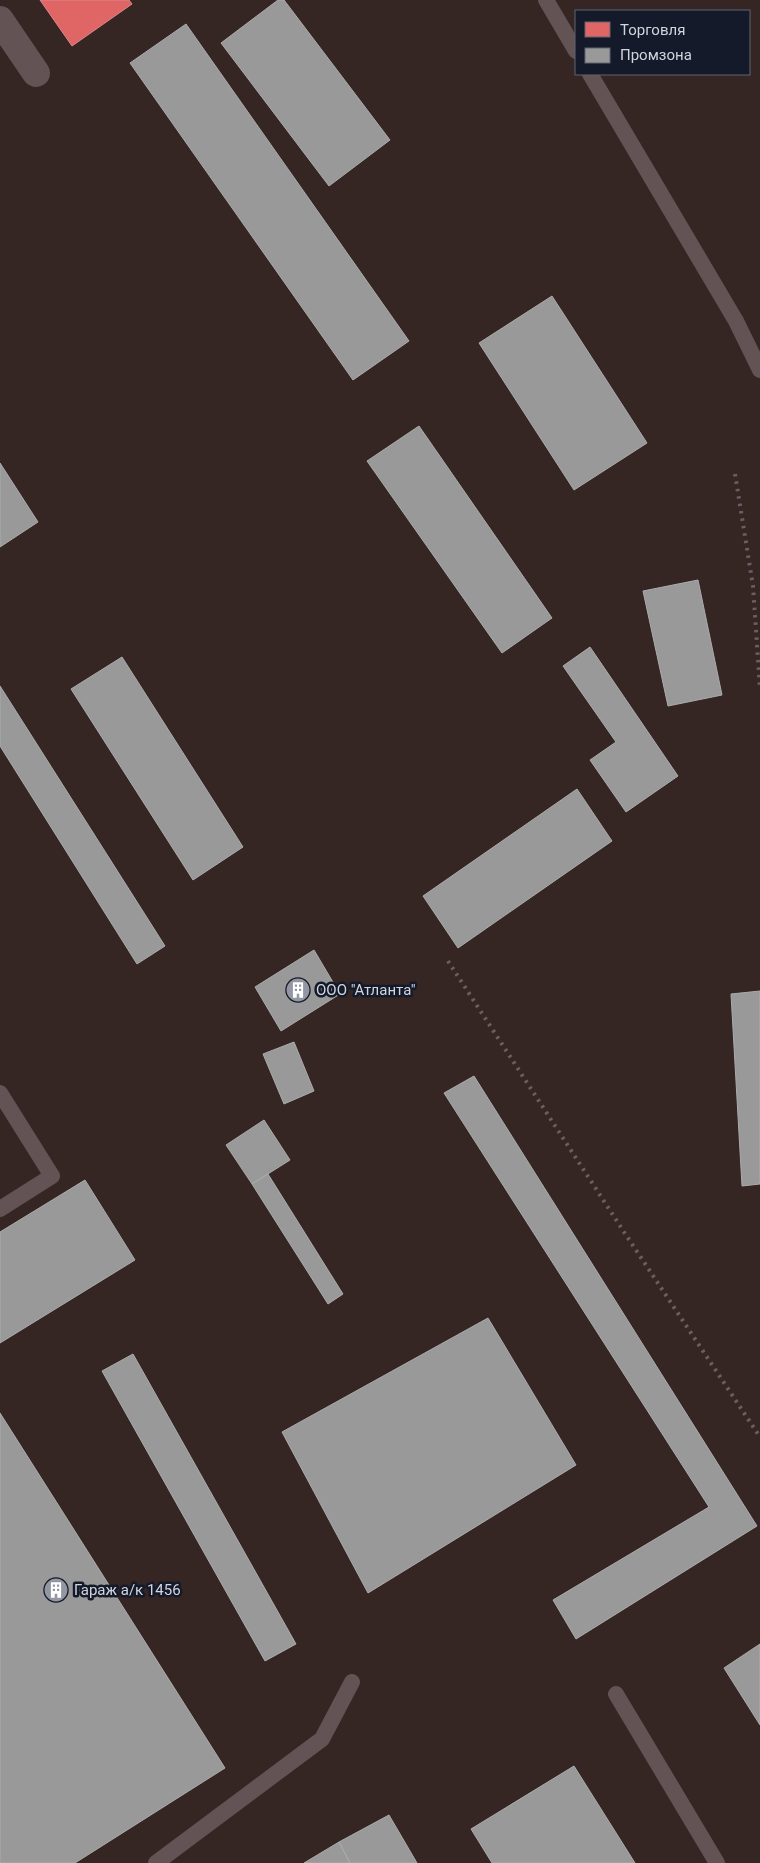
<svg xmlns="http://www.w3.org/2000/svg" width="760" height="1863" viewBox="0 0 760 1863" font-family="Roboto,sans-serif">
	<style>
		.industrial { fill: #362623; fill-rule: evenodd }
		.shops { fill: #e06666; stroke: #db878a }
		.industry { fill: #999; stroke: #aaabae }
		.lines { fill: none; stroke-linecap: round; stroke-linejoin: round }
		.service { stroke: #645354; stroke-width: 16 }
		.minor { stroke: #645354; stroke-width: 28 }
		.rail { stroke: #695f62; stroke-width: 4; stroke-dasharray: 2.5 5; stroke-linecap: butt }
		.labels { text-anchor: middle; stroke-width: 5; stroke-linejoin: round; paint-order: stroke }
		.poi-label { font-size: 15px; fill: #d0d5df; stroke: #141a29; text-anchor: start }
	</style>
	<rect width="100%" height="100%" fill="#22252e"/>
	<path class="industrial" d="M0 0H760V1863H0ZM576 11H749V74H576Z"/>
	<path class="shops" d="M40 0H129L132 4 72 46Z"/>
	<path class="industry" d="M278 0H284L390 140 329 186 221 43Z
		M186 24 409 341 353 380 130 63Z
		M552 296 647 443 574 490 479 343Z
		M419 426 552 618 502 653 367 461Z
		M0 463 38 522 0 547Z
		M698 580 722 695 668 706 643 591Z
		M590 647 678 776 626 812 590 760 616 742 563 666Z
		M122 657 243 847 193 880 71 689Z
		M0 686 165 946 137 964 0 746Z
		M577 789 612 841 458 948 423 896Z
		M314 950 340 994 281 1031 255 987Z
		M760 991V1184L742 1186 731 994Z
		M294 1042 314 1091 284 1104 263 1054Z
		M474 1076 757 1526 576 1639 553 1600 709 1507 444 1093Z
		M264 1120 290 1160 252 1184 226 1145Z
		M268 1174 343 1294 328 1304 252 1184Z
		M85 1180 135 1260 0 1343V1232Z
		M488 1318 576 1465 368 1593 282 1432Z
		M133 1354 296 1644 265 1661 102 1371Z
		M0 1413 225 1768 75 1863H0Z
		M760 1644V1725L724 1668Z
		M574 1766 635 1863H492L471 1829Z
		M389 1815 417 1863H350L339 1842Z
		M339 1842 350 1863H304Z"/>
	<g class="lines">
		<path class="service" d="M546 0 576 51
			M590 74 736 321 760 370
			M0 1093 52 1176 0 1209
			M616 1694 717 1863
			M156 1863 322 1739 352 1682"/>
		<path class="minor" d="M0 20 36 73"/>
		<path class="rail" d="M735 474 753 586 760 689
			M448 961 624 1232 760 1437"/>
	</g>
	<defs>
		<symbol id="building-disc" viewBox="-11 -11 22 22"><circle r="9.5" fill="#9397a1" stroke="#141a29"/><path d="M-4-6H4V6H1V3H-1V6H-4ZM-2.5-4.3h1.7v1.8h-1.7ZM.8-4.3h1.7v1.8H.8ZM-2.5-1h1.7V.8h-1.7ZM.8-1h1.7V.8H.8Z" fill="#fff"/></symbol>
	</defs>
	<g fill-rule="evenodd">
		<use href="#building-disc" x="284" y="976" width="28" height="28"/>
		<use href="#building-disc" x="42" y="1576" width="28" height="28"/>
	</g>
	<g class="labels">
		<g class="poi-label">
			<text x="316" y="995">ООО "Атланта"</text>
			<text x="74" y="1595">Гараж а/к 1456</text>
		</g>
	</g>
	<rect x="575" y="10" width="175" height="65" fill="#141a29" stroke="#5f6572"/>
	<rect x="585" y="22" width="25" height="15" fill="#e06666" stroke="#5f6572"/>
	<text x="620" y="35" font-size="15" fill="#d0d5df">Торговля</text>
	<rect x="585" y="48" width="25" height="15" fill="#999999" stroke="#5f6572"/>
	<text x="620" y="60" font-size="15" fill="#d0d5df">Промзона</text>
</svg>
